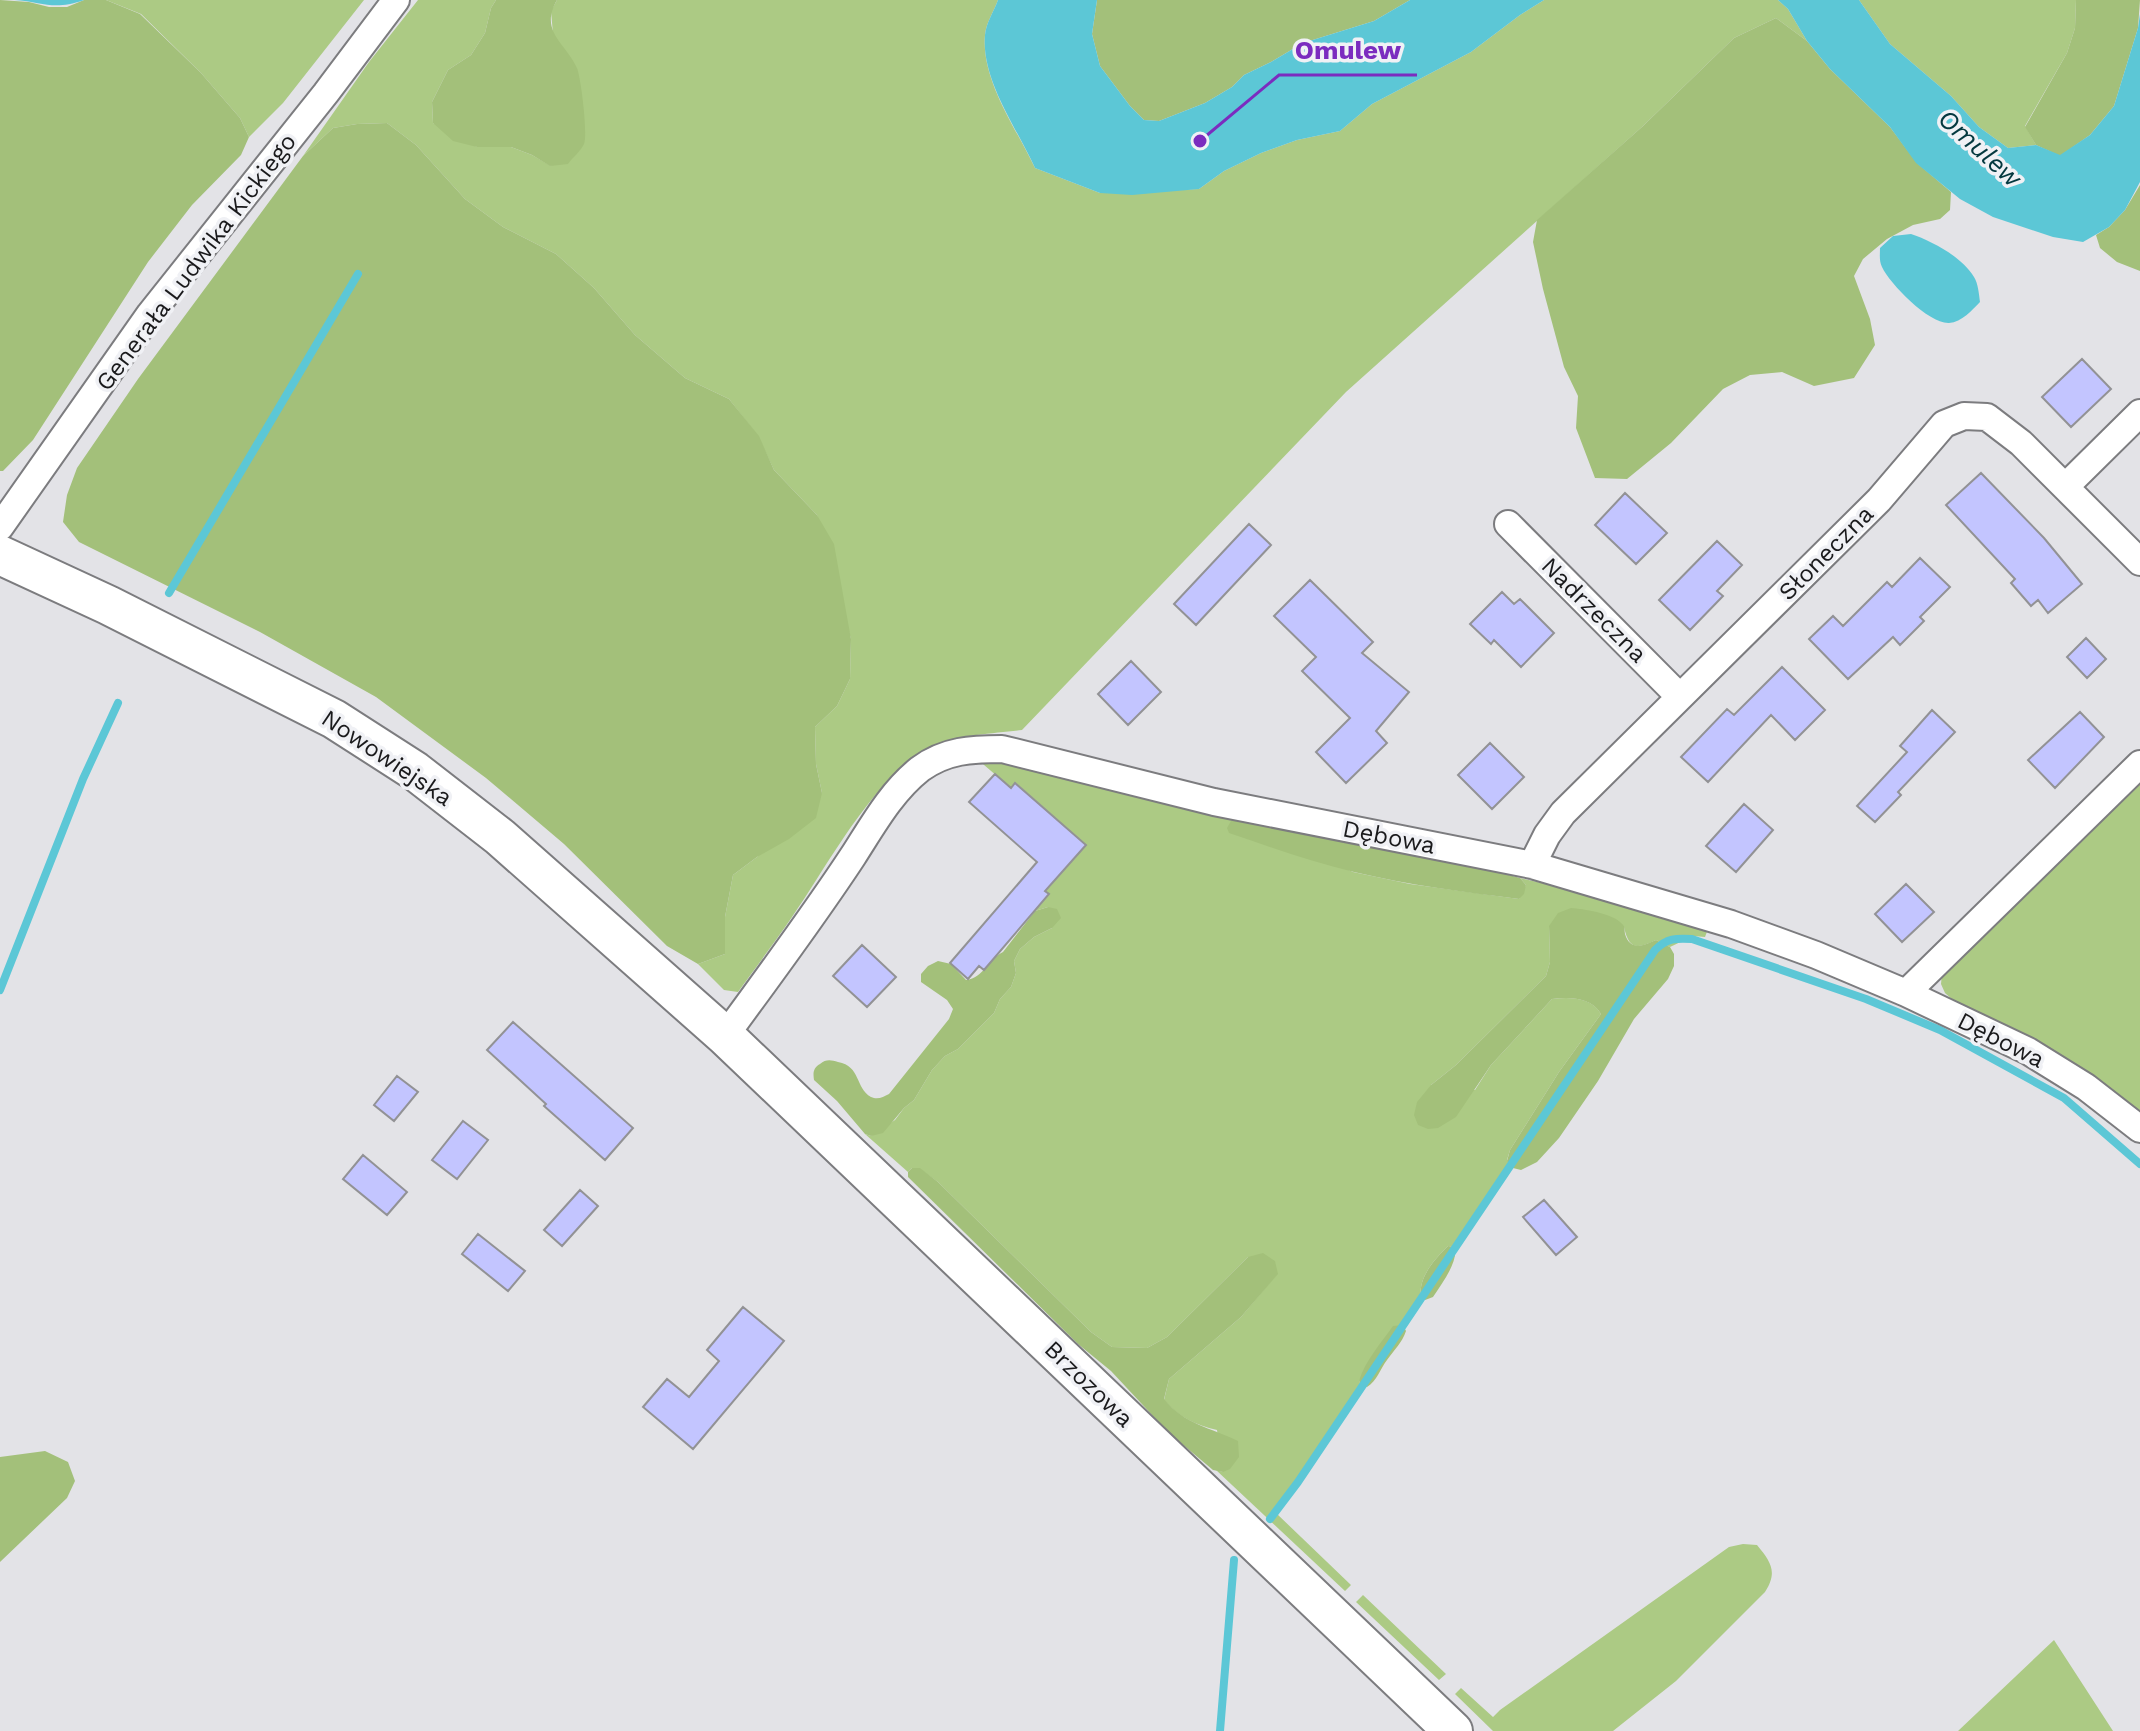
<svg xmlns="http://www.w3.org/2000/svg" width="2140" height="1731" viewBox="0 0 2140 1731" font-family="'Work Sans',sans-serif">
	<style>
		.green { fill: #acca84 }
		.forest { fill: #a3c07a }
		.water { fill: #5cc7d6 }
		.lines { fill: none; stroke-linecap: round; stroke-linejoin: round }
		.stream { stroke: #5cc7d6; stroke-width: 8 }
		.building { fill: #c3c5ff; stroke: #929295; stroke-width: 2 }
		.street-casing { stroke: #7c7c7f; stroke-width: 30 }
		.secondary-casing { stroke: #7c7c7f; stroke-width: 42 }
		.street { stroke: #fff; stroke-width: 26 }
		.secondary { stroke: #fff; stroke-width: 38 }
		.labels { text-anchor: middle; stroke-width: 7; stroke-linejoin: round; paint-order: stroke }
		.street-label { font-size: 24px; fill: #1a1a1c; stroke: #f0f1f5 }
		.water-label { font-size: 26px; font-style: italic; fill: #04383f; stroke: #f0f1f5 }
		.leader { fill: none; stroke: #7b2cbf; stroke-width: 3 }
		.callout-dot { fill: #7b2cbf; stroke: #f0f1f5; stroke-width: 3 }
		.callout-label { font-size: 26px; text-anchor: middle; font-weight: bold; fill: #7b2cbf; stroke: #f0f1f5; stroke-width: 7; stroke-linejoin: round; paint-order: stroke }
	</style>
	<rect width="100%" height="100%" fill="#e3e3e7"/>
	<path class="green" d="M106 0H364L283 103 249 137 240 118 201 73 141 14Z
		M418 0H496L491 8 485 33 471 55 448 70 432 102 433 123 477 147H511L532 155 551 166 577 69 553 34 551 11 557 0H998C994 11 986 23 985 35 981 80 1016 128 1035 168L1100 193 1199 189 1224 171 1261 153 1297 140 1340 131 1372 104 1471 52 1520 15 1544 0H1778L1788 9 1807 41 1776 18 1734 38 1643 126 1346 392 1022 730C997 733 959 735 937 744 876 771 829 864 792 917 775 942 756 967 738 992L724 990 698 964 725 954V917L733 875 757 857 822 793 816 764 815 727 837 706 850 679 851 639 817 515 774 470 758 436 729 399 685 378 635 335 594 288 556 254 503 227 465 199 416 145 387 123 357 124 333 128 303 156 369 62Z
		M1859 0H2076L2075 28 2067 53 2025 126 2036 145 2008 148 1979 127 1951 96 1890 44Z
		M992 758 1225 814 1353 872 1410 884 1519 899 1526 885 1520 878 1624 902 1708 929 1705 937 1693 936 1670 947 1656 940C1637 949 1629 950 1624 927L1549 926 1550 962 1546 976 1456 1065 1431 1085 1475 1090 1491 1065 1552 999C1570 997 1591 997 1601 1014L1559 1072 1510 1150 1507 1160 1510 1165 1455 1247 1448 1246C1435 1259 1418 1277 1421 1297L1403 1325H1400L1359 1381 1362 1386 1298 1482 1276 1513 1351 1585 1345 1591 1216 1470 1223 1472 1217 1430C1195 1425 1179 1417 1164 1400L1169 1379 1241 1317 1277 1274 1248 1257 1167 1337 1147 1348 1112 1347 1091 1332 938 1182 920 1169 912 1168 908 1172 865 1134 871 1136 895 1120 904 1108 914 1100 932 1070 945 1056 958 1049 994 1013 1000 999 1011 987 1016 973 1014 961 1020 949 1034 937 1052 928 1048 907 1035 911 1048 894 1045 890 1085 845 1016 783 1011 788 977 759Z
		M2140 780V1118L1998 1023 1953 1000 1945 993 1941 984 1942 973 2087 835Z
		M1743 1544 1757 1545C1771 1562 1778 1572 1765 1592L1676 1681 1613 1731H1493L1455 1694 1461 1688 1493 1717 1500 1710 1729 1547Z
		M1363 1595 1446 1674 1439 1680 1356 1602Z
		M2054 1640 2113 1731H1958Z"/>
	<path class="forest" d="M0 0 29 2 49 7H67L84 0H106L140 14 201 73 240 118 249 137 241 155 192 205 148 262 33 440 3 471H0Z
		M496 0H557C539 32 565 42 577 68 581 78 588 134 584 144 581 151 572 158 568 164L550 166 532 155 511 147H477L453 141 433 123 432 102 448 70 471 55 485 33 491 8Z
		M1097 0H1410L1374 21 1303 43 1271 62 1244 75 1232 87 1205 103 1159 121 1144 120 1130 106 1100 66 1092 34Z
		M2076 0H2140L2138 28 2114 106 2090 135 2060 156 2036 145 2025 127 2067 53 2075 28Z
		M1776 18 1807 41 1830 69 1890 127 1917 163 1951 192 1950 210 1940 219 1913 225 1887 239 1863 259 1854 276 1870 319 1875 345 1854 378 1814 386 1782 372 1750 375 1723 389 1671 443 1627 479 1595 478 1576 428 1578 396 1564 367 1543 289 1533 242 1537 220 1643 126 1734 38Z
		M387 123 416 145 465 199 503 227 556 254 594 288 635 335 685 378 729 399 759 436 774 470 817 515 834 544 851 639 850 679 837 706 815 727 816 764 822 793 816 818 789 839 757 857 733 875 725 917V954L698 964 667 946 564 844 486 778 376 697 260 632 79 542 63 522 67 495 77 468 138 379 303 156 333 128 357 124Z
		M2140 185V271L2117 262 2100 248 2096 235 2109 227 2125 210Z
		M1239 818 1479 867 1520 878 1526 885 1524 894 1519 899C1464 892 1408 885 1354 872 1312 862 1270 847 1229 833L1227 828 1231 821Z
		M1048 907 1057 909 1061 918 1052 928 1034 937 1020 949 1014 961 1016 973 1011 987 1000 999 994 1013 958 1049 945 1056 932 1070 914 1100 904 1108 883 1133 871 1136 865 1134 837 1101 814 1080C813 1073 813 1068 820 1064 826 1059 831 1060 838 1062 861 1066 855 1088 871 1097 878 1100 883 1097 889 1094L949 1019 953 1009 947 1000 921 982V974L928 966 938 961 951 964 966 980C984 978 988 959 1003 952L1035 911Z
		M1571 908C1584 909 1610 913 1620 922 1626 927 1624 927 1625 934 1630 951 1643 946 1656 940L1670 947 1674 954V966L1668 979 1634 1019 1598 1081 1559 1138 1537 1162 1521 1170 1513 1168 1507 1161 1510 1150 1559 1072 1601 1014C1591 997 1569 997 1552 999L1491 1065 1456 1117 1438 1128 1428 1129 1418 1125 1414 1115 1417 1102 1431 1085 1456 1065 1546 976 1550 962 1549 926 1558 913Z
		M912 1168H920L938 1182 1091 1332 1112 1347 1147 1348 1167 1337 1248 1257 1263 1253 1275 1261 1278 1274 1241 1317 1169 1379 1164 1399C1185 1425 1210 1427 1238 1441L1239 1457 1230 1469 1223 1472 1213 1470 1169 1433 1111 1371 1078 1344 908 1177V1172Z
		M1448 1246 1455 1247C1458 1263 1442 1283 1433 1297L1425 1300 1421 1297C1418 1277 1435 1259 1448 1246Z
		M1403 1325 1406 1331C1402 1343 1394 1350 1387 1360 1380 1369 1377 1381 1367 1387L1362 1386 1359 1381C1365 1361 1381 1343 1393 1326Z
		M45 1451 68 1462 75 1481 67 1498 0 1562V1457Z"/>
	<path class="water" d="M14 0H84C53 11 44 2 14 0Z
		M998 0H1097L1092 34 1100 66 1130 106 1144 120 1159 121 1205 103 1232 87 1244 75 1271 62 1303 43 1374 21 1410 0H1544L1520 15 1471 52 1372 104 1340 131 1297 140 1261 153 1224 171 1199 189 1132 195 1100 193 1035 168C1017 128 981 80 985 35 986 23 994 11 998 0Z
		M1778 0H1859L1890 44 1951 96 1979 127 2008 148 2036 145 2060 155 2090 135 2114 106 2138 28 2140 14V182L2125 210 2109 227 2083 242 2053 237 1993 217 1960 199 1916 163 1890 127 1830 69 1807 41 1788 9Z
		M1911 234C1932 241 1962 257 1974 277 1978 283 1979 294 1980 302 1972 310 1962 322 1949 323 1929 324 1890 284 1882 267 1879 261 1880 255 1880 248L1893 236Z"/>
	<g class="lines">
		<path class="stream" d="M169 593 358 274
			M0 990 83 779 118 703
			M1270 1519 1298 1482 1655 950C1667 938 1676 938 1692 939L1866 999 1940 1030 2064 1098 2140 1164
			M1220 1731 1234 1560"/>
	</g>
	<path class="building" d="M2082 359 2111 389 2071 427 2042 397Z
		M1981 473 2044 538 2082 584 2048 613 2038 600 2031 606 2011 583 2015 579 1946 505Z
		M1625 493 1667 533 1636 564 1595 525Z
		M1249 524 1271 545 1196 625 1174 604Z
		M1717 541 1742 565 1717 591 1723 596 1690 630 1659 600Z
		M1920 558 1950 587 1920 617 1924 621 1900 645 1893 637 1848 679 1809 639 1833 616 1843 626 1887 582 1892 587Z
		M1310 580 1373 642 1362 653 1409 692 1376 731 1387 743 1346 783 1316 752 1350 718 1302 671 1316 657 1274 616Z
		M1502 592 1514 604 1520 599 1554 633 1521 667 1494 640 1491 644 1470 624Z
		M2086 638 2106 659 2087 678 2067 657Z
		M1131 661 1161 692 1128 725 1098 694Z
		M1782 667 1825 710 1795 740 1771 715 1708 782 1681 757 1727 709 1734 715Z
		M1932 710 1955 732 1898 792 1901 795 1875 822 1857 806 1907 752 1900 746Z
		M2080 712 2104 737 2055 788 2028 760Z
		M1490 743 1524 777 1492 809 1458 775Z
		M995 774 1011 788 1015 783 1086 845 1045 891 1049 894 984 970 979 966 968 979 950 963 1037 862 969 802Z
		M1744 804 1773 830 1736 872 1706 846Z
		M1906 884 1934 912 1902 942 1875 914Z
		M862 945 896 977 867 1007 833 976Z
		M513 1022 633 1128 605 1160 544 1106 546 1104 487 1050Z
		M397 1076 418 1092 394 1121 374 1105Z
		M463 1121 488 1140 457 1179 432 1160Z
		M363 1155 407 1192 387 1215 343 1179Z
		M580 1190 598 1206 562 1246 544 1230Z
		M1544 1200 1577 1237 1556 1255 1523 1217Z
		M478 1234 525 1271 508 1291 462 1254Z
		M743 1307 784 1341 693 1449 643 1407 667 1379 689 1397 719 1361 707 1350Z"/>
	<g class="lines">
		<defs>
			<path id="street" d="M2065 487 2140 413
				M1508 524 1680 697
				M0 527 150 314 326 93 396 0
				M1532 865 1547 835 1563 813 1879 500 1944 424 1964 416 1987 417 2021 443 2140 562
				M1906 993 2140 764
				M725 1036C768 977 813 917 853 856 873 825 891 792 920 769 946 750 972 749 1002 749L1214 802 1532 865 1731 924 1816 955 1906 993 2028 1051 2086 1087 2140 1129"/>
			<path id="secondary" d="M0 555 108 605 334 719 415 771 500 837 725 1036 1453 1731"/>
		</defs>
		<use href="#street" class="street-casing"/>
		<use href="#secondary" class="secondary-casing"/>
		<use href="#street" class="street"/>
		<use href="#secondary" class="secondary"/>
	</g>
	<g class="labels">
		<g class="street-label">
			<text transform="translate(196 262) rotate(-53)" y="8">Generała Ludwika Kickiego</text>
			<text transform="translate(1826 553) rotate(-45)" y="8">Słoneczna</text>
			<text transform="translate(1594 610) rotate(45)" y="8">Nadrzeczna</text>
			<text transform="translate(387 758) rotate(34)" y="8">Nowowiejska</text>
			<text transform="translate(1389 837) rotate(11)" y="8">Dębowa</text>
			<text transform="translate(2001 1040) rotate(27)" y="8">Dębowa</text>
			<text transform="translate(1089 1384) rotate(44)" y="8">Brzozowa</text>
		</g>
		<g class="water-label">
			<text transform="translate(1980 148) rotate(42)" y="9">Omulew</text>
		</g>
	</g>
	<path class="leader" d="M1200 141L1279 75H1417"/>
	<circle class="callout-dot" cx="1200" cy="141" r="8"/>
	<g class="callout-label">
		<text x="1348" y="59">Omulew</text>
	</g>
</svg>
